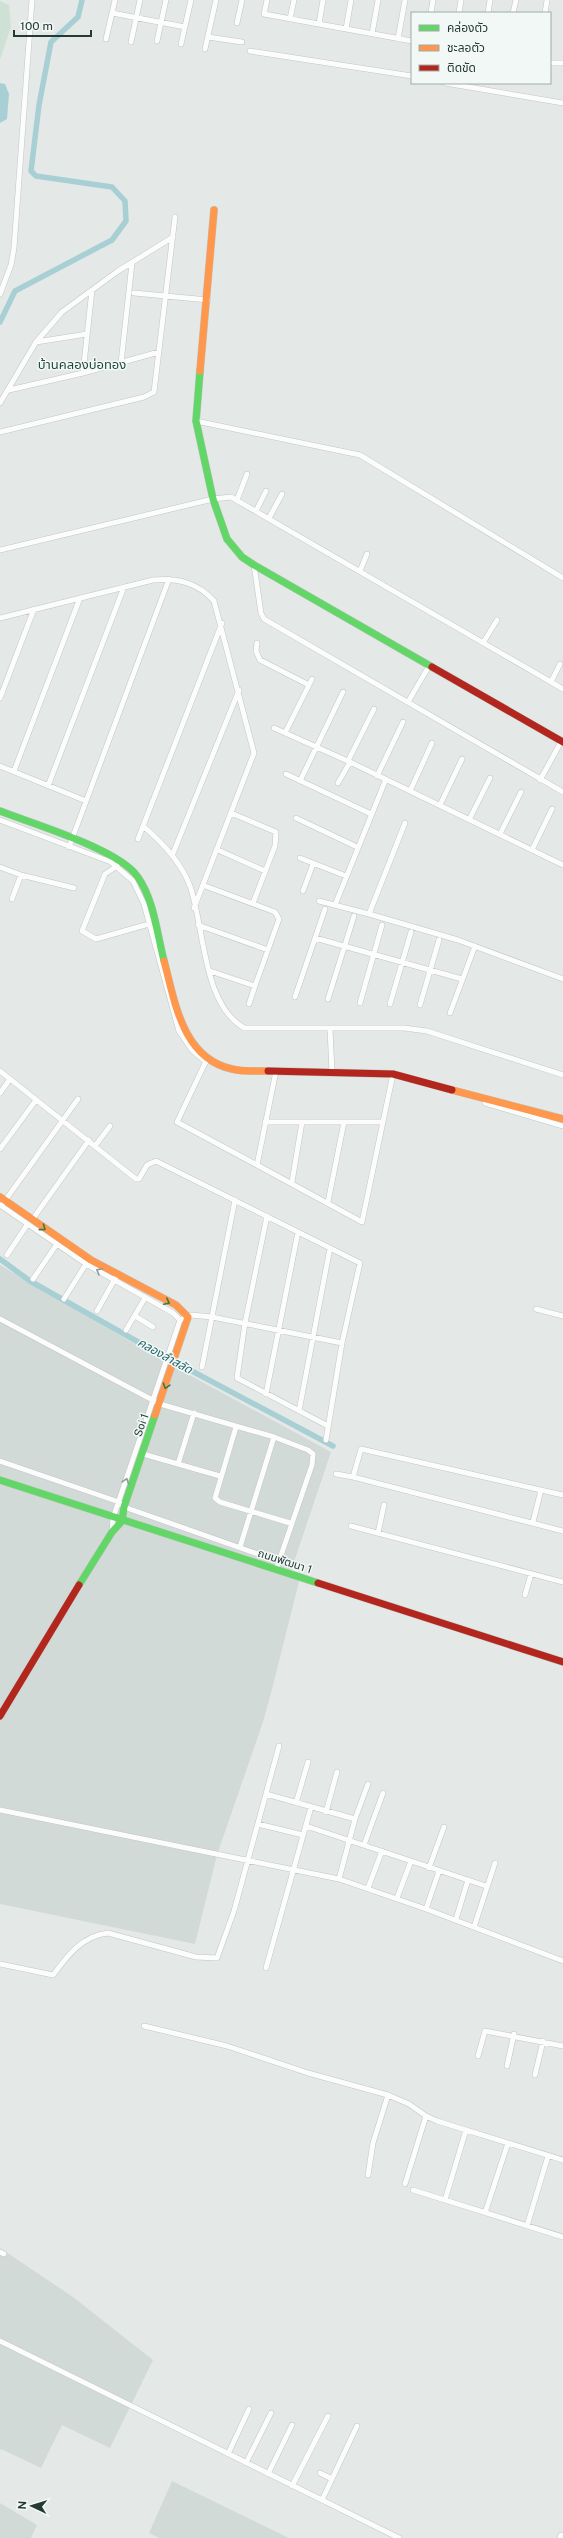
<svg xmlns="http://www.w3.org/2000/svg" width="563" height="2538" viewBox="0 0 563 2538" font-family="'Public Sans','Noto Sans Thai',sans-serif">
	<style>
		.built { fill: #d2dad7 }
		.green { fill: #cfe1d4 }
		.water { fill: #a8cfd3 }
		.lines { fill: none; stroke-linecap: round; stroke-linejoin: round }
		.canal { stroke: #a8cfd3; stroke-width: 5.5 }
		.street-casing { stroke: #c1c6c4; stroke-width: 6 }
		.fast-casing { stroke: #c0c7c4; stroke-width: 8 }
		.slow-casing { stroke: #c0c7c4; stroke-width: 8 }
		.jam-casing { stroke: #c0c7c4; stroke-width: 8 }
		.street { stroke: #fbfcfb; stroke-width: 5 }
		.fast { stroke: #63d668; stroke-width: 7 }
		.slow { stroke: #ff974d; stroke-width: 7 }
		.jam { stroke: #b3261e; stroke-width: 7 }
		.oneway { stroke: #3d7848 }
		.oneway2 { stroke: #909b97 }
		.labels { text-anchor: middle; stroke-width: 3; stroke-linejoin: round; paint-order: stroke }
		.street-label { font-size: 11px; fill: #243a33; stroke: #f2f8f5 }
		.water-label { font-size: 12px; font-style: italic; fill: #236671; stroke: #f2f8f5 }
		.quarter-label { font-size: 13px; fill: #214a3f; stroke: #f2f8f5 }
	</style>
	<rect width="100%" height="100%" fill="#e4e9e7"/>
	<path class="built" d="M0 1265 160 1359 331 1452 291 1571 301 1574 271 1693 263 1722 217 1855 195 1944 0 1904Z
		M0 2248 73 2297 153 2360 110 2448 62 2425 41 2468 1 2449 0 2451Z
		M172 2481 289 2538H159L149 2533Z
		M0 2503 37 2525 31 2538H0Z"/>
	<path class="green" d="M0 1 9 5 11 27 0 60Z"/>
	<path class="water" d="M0 83 5 84 9 94 7 119 0 123Z"/>
	<g class="lines">
		<path class="canal" d="M0 322 15 291 112 240 126 221 125 201 112 187 36 176 31 171 39 105 51 42 78 17 82 0
			M0 1259 30 1281 147 1347 333 1446"/>
		<defs>
			<path id="street" d="M267 0 264 14 412 41
				M112 13 185 27
				M431 13 433 0
				M459 13 461 0
				M488 13 490 0
				M513 13 516 0
				M545 13 547 0
				M290 19 294 0
				M237 23 242 0
				M319 24 323 0
				M346 29 351 0
				M372 34 378 0
				M208 37 242 42
				M106 39 115 0
				M398 39 405 0
				M157 41 166 0
				M131 42 140 0
				M181 44 191 0
				M205 49 216 0
				M250 51 412 76
				M550 63H563
				M445 83 563 103
				M134 293 208 300
				M0 294 11 265 14 248 32 0
				M36 342 87 334
				M121 363 132 263
				M83 373 92 290
				M9 390 83 373 159 352
				M0 403 36 342 62 312 118 271 173 237
				M196 421 360 455 563 578
				M0 432 144 397 154 392 175 217
				M237 500 247 474
				M256 511 266 491
				M269 518 282 494
				M0 550 213 499 231 497 563 689
				M254 565 261 613 264 619 563 792
				M360 571 367 554
				M0 618 153 580C177 578 197 582 214 601L254 753 194 908
				M257 643 256 651 260 660 309 685
				M483 643 497 620
				M551 682 560 664
				M0 698 34 609
				M408 702 429 666
				M274 728 350 762 563 865
				M285 733 312 679
				M348 761 374 709
				M0 766 86 801
				M14 771 80 598
				M286 774 371 814
				M377 776 403 722
				M540 780 561 742
				M300 781 343 692
				M338 783 350 762
				M48 786 124 587
				M410 791 432 743
				M440 805 462 759
				M231 813 276 832 275 846 253 903
				M296 818 357 847
				M0 820 111 862 133 881 144 904 179 1031 192 1050 206 1062
				M469 820 490 778
				M405 823 369 914 458 940 563 979
				M143 826C162 842 181 862 190 886 205 929 202 1003 244 1028H404L427 1031 563 1075
				M500 834 521 792
				M138 839 222 623
				M69 847 169 579
				M218 850 265 871
				M532 850 552 809
				M172 856 239 690
				M300 858 346 876
				M117 866 105 874 82 931 96 939 149 924
				M0 867 21 875 74 888
				M205 886 275 912 279 919 255 986 210 971
				M303 891 313 864
				M12 899 21 875
				M319 901 369 914
				M335 905 386 779
				M198 925 268 950
				M315 938 462 979
				M295 997 325 909
				M328 999 354 916
				M360 1003 382 925
				M249 1004 255 986
				M390 1004 411 932
				M420 1005 439 940
				M450 1013 475 946
				M330 1029 332 1072
				M207 1059 177 1122 257 1165
				M0 1071 136 1179H139L147 1165 156 1161 360 1263 342 1343 326 1440
				M276 1071 257 1165 362 1222 393 1074
				M0 1093 10 1079
				M485 1103 563 1126
				M265 1122H382
				M95 1146 110 1126
				M0 1149 36 1100
				M292 1182 302 1122
				M4 1202 78 1099
				M328 1202 344 1122
				M0 1205 86 1264 173 1313 180 1320
				M267 1216 245 1323 237 1378 328 1426
				M32 1220 89 1140
				M7 1255 27 1225
				M33 1279 57 1244
				M64 1299 86 1264
				M536 1309 563 1316
				M97 1311 116 1277
				M135 1316 153 1327
				M0 1319 160 1404 274 1437 308 1450 313 1454 312 1465 276 1570
				M180 1320 191 1315 212 1317 342 1343
				M126 1330 145 1298
				M202 1367 235 1200
				M266 1394 298 1232
				M299 1411 330 1248
				M194 1413 178 1464 220 1476
				M236 1427 215 1498 220 1502 290 1523
				M143 1454 178 1464
				M0 1461 119 1502 124 1507 278 1561
				M336 1474 353 1477 563 1531
				M353 1477 361 1449 563 1495
				M533 1522 541 1490
				M351 1526 563 1582
				M112 1532 113 1518 180 1320
				M378 1533 384 1505
				M240 1547 274 1437
				M525 1595 531 1574
				M266 1794 355 1819
				M296 1803 308 1762
				M0 1810 339 1879 426 1909 563 1961
				M326 1812 337 1772
				M258 1824 303 1835
				M306 1826 486 1886
				M364 1845 383 1793
				M429 1868 444 1827
				M339 1879 355 1819 368 1784
				M368 1888 382 1851
				M397 1898 411 1861
				M426 1909 439 1871
				M456 1919 468 1880
				M474 1927 495 1863
				M0 1964 53 1975C68 1955 82 1936 108 1933L196 1957 217 1958 234 1911 279 1746
				M266 1968 311 1807
				M144 2026 227 2046 308 2073 388 2095 409 2104 426 2116 437 2121 563 2160
				M478 2056 485 2031 563 2046
				M507 2066 514 2034
				M535 2075 543 2041
				M368 2175 373 2143 388 2095
				M405 2184 426 2116
				M413 2190 563 2237
				M445 2200 466 2130
				M485 2213 508 2143
				M527 2226 548 2156
				M0 2252 4 2254
				M0 2341 399 2538
				M228 2454 249 2409
				M246 2463 271 2413
				M320 2473 332 2479
				M268 2474 292 2425
				M292 2486 328 2416
				M322 2500 357 2426
				M560 2538 561 2535"/>
			<path id="fast" d="M200 371 196 421 213 499 227 539 242 557 254 565 432 667
				M0 811C33 824 118 849 137 876 154 899 157 934 164 961
				M0 1480 318 1583
				M79 1585 112 1532 122 1521 124 1507 155 1415"/>
			<path id="slow" d="M200 371 214 210
				M164 961C175 1002 182 1058 232 1069 243 1072 257 1071 268 1071
				M452 1090 563 1119
				M0 1197 91 1260 176 1305 188 1317 155 1415"/>
			<path id="jam" d="M432 667 563 742
				M268 1071 393 1074 452 1090
				M318 1583 563 1662
				M0 1716 79 1585"/>
		</defs>
		<use href="#street" class="street-casing"/>
		<use href="#fast" class="fast-casing"/>
		<use href="#slow" class="slow-casing"/>
		<use href="#jam" class="jam-casing"/>
		<use href="#street" class="street"/>
		<use href="#fast" class="fast"/>
		<use href="#slow" class="slow"/>
		<use href="#jam" class="jam"/>
	</g>
	<defs><path id="oneway-chevron" d="M-2-3.5L2.5 0L-2 3.5" fill="none" stroke-width="1.6" stroke-linecap="round" stroke-linejoin="round"/></defs>
	<g class="oneway">
		<use href="#oneway-chevron" transform="translate(43 1228) rotate(36)"/>
		<use href="#oneway-chevron" transform="translate(167 1302) rotate(27)"/>
		<use href="#oneway-chevron" transform="translate(166 1386) rotate(108)"/>
	</g>
	<g class="oneway2">
		<use href="#oneway-chevron" transform="translate(99 1271) rotate(-151)"/>
		<use href="#oneway-chevron" transform="translate(126 1481) rotate(-72)"/>
	</g>
	<g class="labels">
		<g class="street-label">
			<text transform="translate(141 1425) rotate(-71)" y="4">Soi 1</text>
			<text transform="translate(285 1561) rotate(18)" y="4">ถนนพัฒนา 1</text>
		</g>
		<g class="water-label">
			<text transform="translate(165 1356) rotate(29)" y="4">คลองลำสลัด</text>
		</g>
		<g class="quarter-label">
			<text x="82" y="369">บ้านคลองบ่อทอง</text>
		</g>
	</g>
	<rect x="411" y="12" width="140" height="72" fill="#f2f8f5" stroke="#a0aca7"/>
	<rect x="419" y="25" width="20" height="6" fill="#63d668" stroke="#a0aca7"/>
	<text x="447" y="32" font-size="12" fill="#243a33">คล่องตัว</text>
	<rect x="419" y="45" width="20" height="6" fill="#ff974d" stroke="#a0aca7"/>
	<text x="447" y="52" font-size="12" fill="#243a33">ชะลอตัว</text>
	<rect x="419" y="65" width="20" height="6" fill="#b3261e" stroke="#a0aca7"/>
	<text x="447" y="72" font-size="12" fill="#243a33">ติดขัด</text>
	<g transform="translate(32 2506) rotate(274)" stroke="#f2f8f5" stroke-width="3" paint-order="stroke">
	<path d="M0-3L7 15L0 10L-7 15Z" fill="#243a33"/>
	<text y="-6" font-size="11" font-weight="bold" text-anchor="middle" fill="#243a33">N</text>
	</g>
	<path d="M14 30v6h77v-6" fill="none" stroke="#243a33" stroke-width="2"/>
	<text x="20" y="30" font-size="12" fill="#243a33" stroke="#f2f8f5" stroke-width="3" paint-order="stroke">100 m</text>
</svg>
